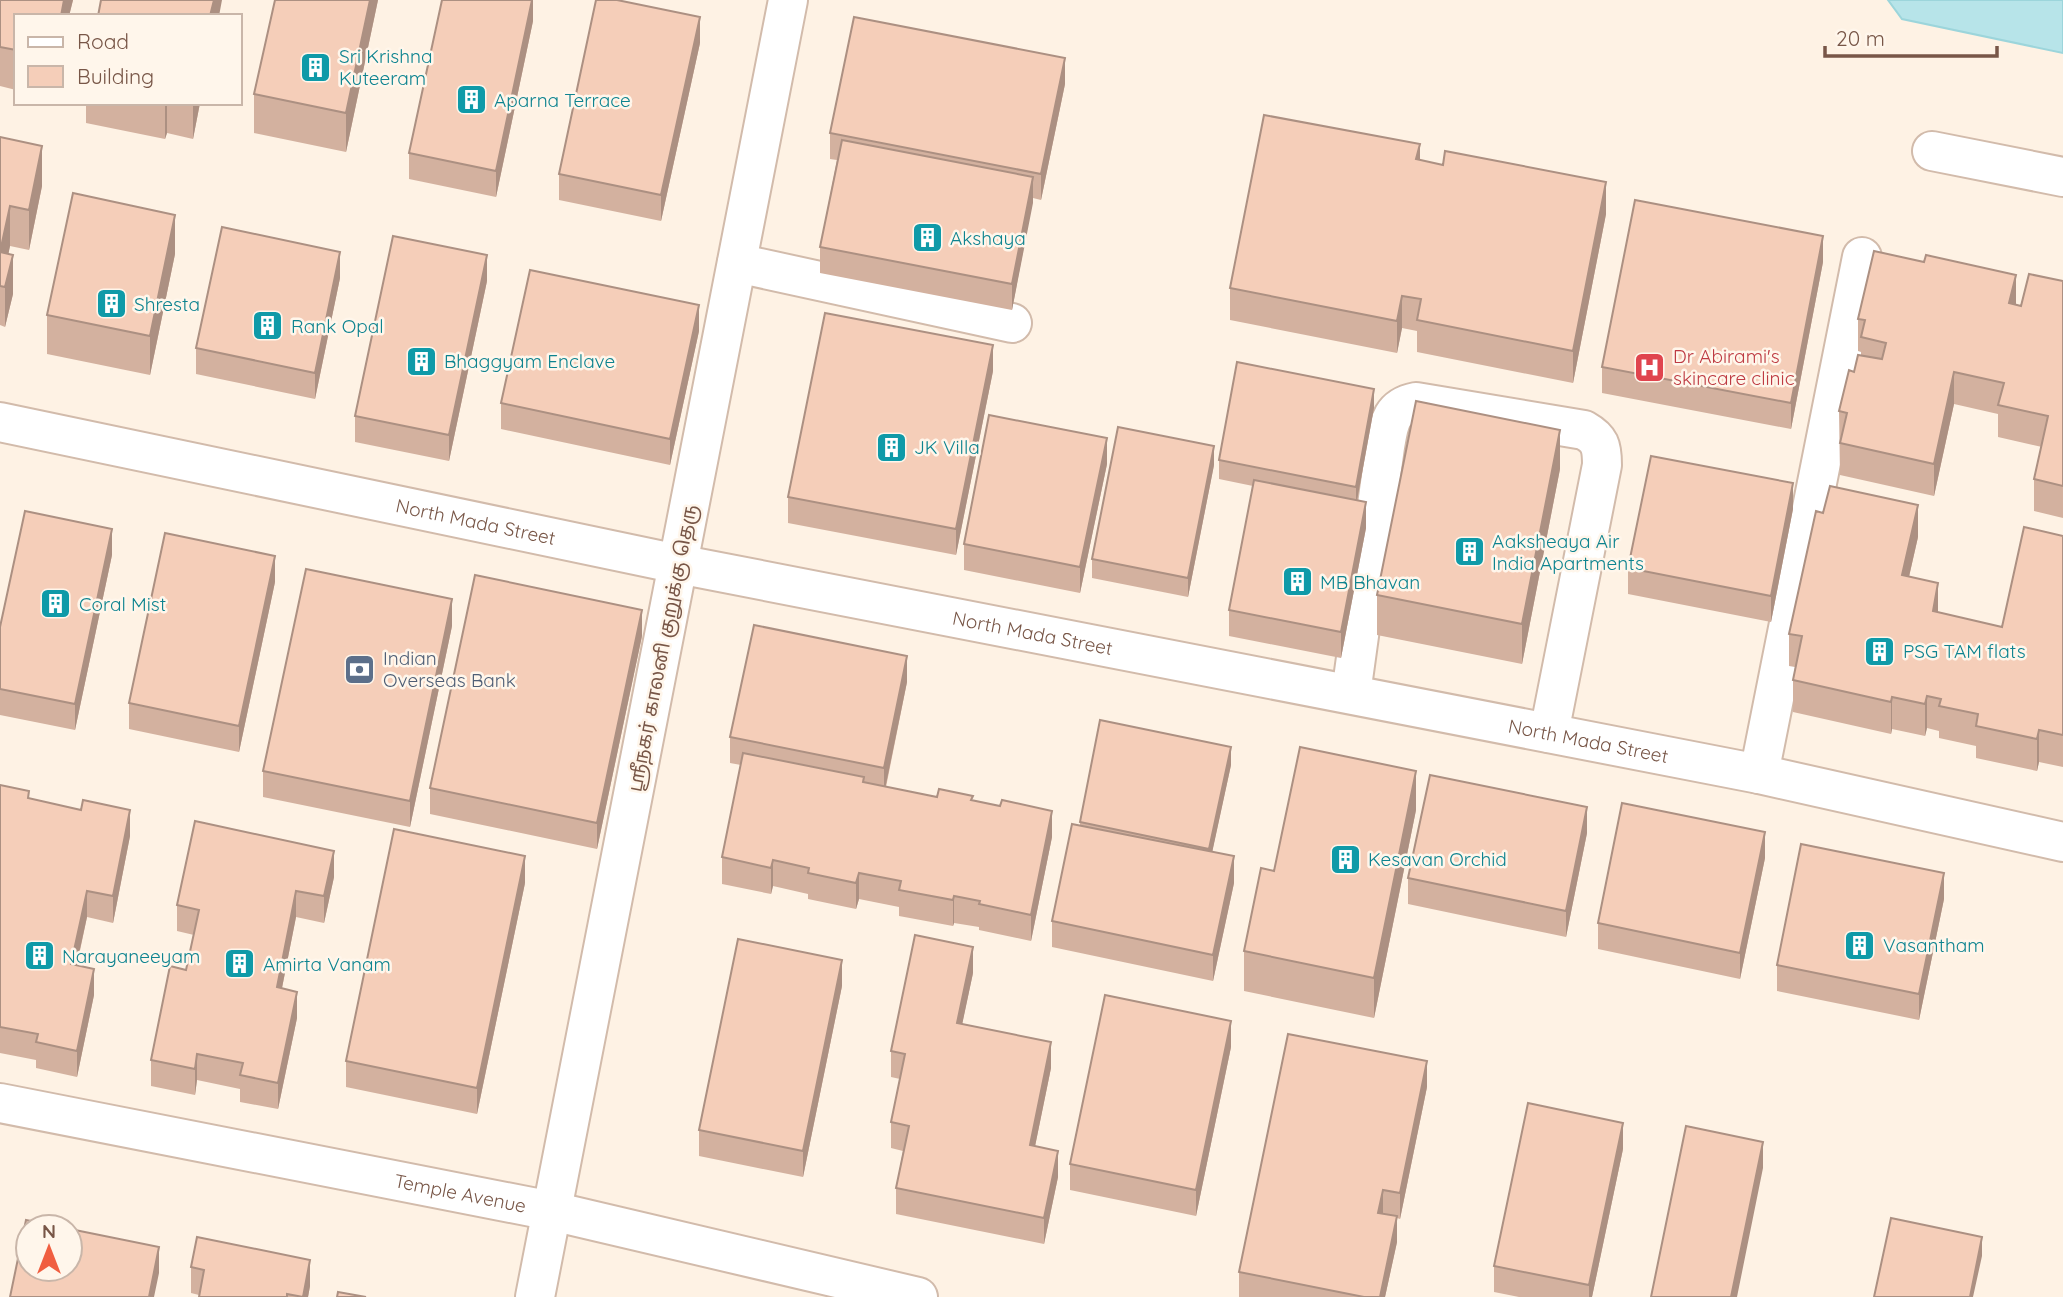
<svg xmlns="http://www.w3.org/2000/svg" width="2063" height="1297" viewBox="0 0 2063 1297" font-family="Quicksand,'Noto Sans Tamil',sans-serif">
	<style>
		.water { fill: #b7e4e9; stroke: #9cd5db; stroke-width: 2 }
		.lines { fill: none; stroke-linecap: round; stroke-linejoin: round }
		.minor-casing { stroke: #d2bbab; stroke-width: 42 }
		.minor { stroke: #fff; stroke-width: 38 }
		.wall { fill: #d3b19f }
		.shaded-wall { fill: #ac9082 }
		.building { fill: #f5ceb9; stroke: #ac9082; stroke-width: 2 }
		.labels { text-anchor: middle; stroke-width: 5; stroke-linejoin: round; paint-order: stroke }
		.culture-label { font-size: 19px; fill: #0d838f; stroke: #fff6eb; text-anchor: start }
		.health-label { font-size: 19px; fill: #be3a42; stroke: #fff6eb; text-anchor: start }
		.street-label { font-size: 19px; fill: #785647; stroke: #fff6eb }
		.service-label { font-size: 19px; fill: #4e5e75; stroke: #fff6eb; text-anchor: start }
	</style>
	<rect width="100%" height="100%" fill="#fef2e4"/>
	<path class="water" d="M1888 0H2063V53L1902 19Z"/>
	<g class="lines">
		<defs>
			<g id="minor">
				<path d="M1932 151 2063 177"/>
				<path d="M737 263 1012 323"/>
				<path id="s1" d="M0 422 678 564 1759 774 2063 842"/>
				<path d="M1351 694 1385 447C1389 424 1390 407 1416 402L1584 430C1600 439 1602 446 1602 465L1549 733"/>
				<path d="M1759 774 1862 257"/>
				<path id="s2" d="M0 1103 552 1211 918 1297"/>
				<path d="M535 1297 788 0"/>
			</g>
		</defs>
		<use href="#minor" class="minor-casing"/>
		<use href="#minor" class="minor"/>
	</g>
	<path class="wall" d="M0 0H73L69 16H16V90L0 86Z
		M275 0H378L346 152 254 133V94Z
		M533 0V21L496 197 409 179V153Z
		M700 43 661 221 559 200V174Z
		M1065 84 1041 200 1033 198 1012 310 820 273V247L837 160 830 159V133Z
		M86 103H200L193 139 167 133 165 139 86 123Z
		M0 137 42 186 29 250 10 246 8 254 13 294 5 327 0 325Z
		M1420 160 1606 214 1573 383 1417 352V331L1402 328 1397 353 1230 320V288Z
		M175 254 150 375 47 354V315Z
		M1823 262 1791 429 1602 393V367Z
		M340 278 315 399 196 374V348Z
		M487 281 449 461 355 442V416Z
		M2063 281V518L2034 511V479L2042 447 1998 437V414L1954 404 1934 496 1840 475 1839 411 1861 355V352L1858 351V319L2016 305 2021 306Z
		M699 331 670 465 501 429V403Z
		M993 371 956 555 788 523V497Z
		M1374 408 1357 501 1366 528 1341 658 1229 636V610L1253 486 1219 479V460Z
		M1107 464 1080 593 964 570V544Z
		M1214 465 1188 597 1092 578V559Z
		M1560 469 1522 664 1377 635V595Z
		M1793 509 1771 622 1628 594V568Z
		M2063 536V767L2039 762 2037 771 1976 758V746L1939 738V731L1927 728 1925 736 1892 729 1891 734 1793 712V680L1795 667 1789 666V634L1918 537 1909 577 1938 612 2002 627Z
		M112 555 75 730 0 715V627Z
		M275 582 239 752 129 729V703Z
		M452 626 410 827 263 797V771Z
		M642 636 597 849 430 814V788Z
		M907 682 886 787 937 797 973 801 1052 837 1031 941 979 930V927L954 923 953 926 899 916V907L859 899 856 909 808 899V894L773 886 771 894 722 884V857L741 765 730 763V737Z
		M1231 765 1212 852 1234 883 1213 981 1052 947V921L1080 826V822Z
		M0 785 29 799 130 836 113 923 87 917 77 965 94 995 77 1077 36 1068V1060L0 1053Z
		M1416 810 1374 1018 1244 991V951L1274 871Z
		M1587 833 1566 937 1408 904V878Z
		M1765 858 1740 979 1598 949V923Z
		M334 877 324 923 296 917 282 988 297 1018 278 1109 240 1102V1089L197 1080 195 1095 151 1086V1060L186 970 194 935 177 931V905Z
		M525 883 477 1114 346 1087V1061Z
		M1944 899 1919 1020 1777 991V965Z
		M973 973 962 1024 1051 1068 1035 1146 1058 1177 1044 1244 896 1214V1188L903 1151 891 1148V1122L900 1079 891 1077V1051Z
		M842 986 803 1177 699 1156V1130Z
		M1231 1047 1196 1216 1070 1190V1164Z
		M1427 1087 1400 1219 1397 1218V1242L1385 1297H1239V1272Z
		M1623 1149 1592 1297H1519L1494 1292V1266Z
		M191 1267 310 1286 308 1297H199V1295L191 1293Z"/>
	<path class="shaded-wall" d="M64 0H73L69 16H61Z
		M214 0H222L219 16H210Z
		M370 0H378L346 152V113Z
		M532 0H533V21L496 197V171Z
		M700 17V43L661 221V195Z
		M1065 58V84L1041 200V174Z
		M165 103H167V133L165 139Z
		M193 103H200L193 139Z
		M1420 144V176L1416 159Z
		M42 146V186L29 250V210Z
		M1033 177V203L1012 310V284Z
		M1606 182V214L1573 383V351Z
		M10 206V246L2 286 0 252Z
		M175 215V254L150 375V336Z
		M1823 236V262L1791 429V403Z
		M340 252V278L315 399V373Z
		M13 255V294L5 327V287Z
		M487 255V281L449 461V435Z
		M2016 275V307L2009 303Z
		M1402 296V328L1397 353V321Z
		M699 305V331L670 465V439Z
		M993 345V371L956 555V529Z
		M1954 372V404L1934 496V464Z
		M1374 389V408L1356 506V487Z
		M1560 430V469L1522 664V624Z
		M1107 438V464L1080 593V567Z
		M1214 446V465L1188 597V578Z
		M1793 483V509L1771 622V596Z
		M1366 502V528L1341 658V632Z
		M1918 505V537L1902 607V575Z
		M112 529V555L75 730V704Z
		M275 556V582L239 752V726Z
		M1938 583V615L1933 611Z
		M452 599V626L410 827V801Z
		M642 610V636L597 849V823Z
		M907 656V682L884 794V768Z
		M1927 696V728L1925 736V704Z
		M1892 697V729L1891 734V702Z
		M2039 730V762L2037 771V739Z
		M1231 747V765L1209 867V849Z
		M1416 771V810L1374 1018V978Z
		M1587 807V833L1566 937V911Z
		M130 810V836L113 923V896Z
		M1052 811V837L1031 941V915Z
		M1765 832V858L1740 979V953Z
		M334 851V877L324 923V896Z
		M525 856V883L477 1114V1088Z
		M1234 856V883L1213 981V955Z
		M773 860V886L771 894V868Z
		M859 873V899L856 909V883Z
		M1944 873V899L1919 1020V994Z
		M87 891V917L71 990V964Z
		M296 891V917L277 1013V987Z
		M954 896V923L953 926V900Z
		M973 947V973L957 1049V1023Z
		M842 960V986L803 1177V1151Z
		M94 969V995L77 1077V1051Z
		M297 992V1018L278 1109V1083Z
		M1231 1021V1047L1196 1216V1190Z
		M1051 1042V1068L1030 1171V1145Z
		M197 1054V1080L195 1095V1069Z
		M1427 1061V1087L1400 1219V1193Z
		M1623 1123V1149L1592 1297H1589V1285Z
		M1763 1142V1168L1737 1297H1731Z
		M1058 1151V1177L1044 1244V1218Z
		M1383 1190V1216L1378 1213Z
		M1397 1216V1242L1385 1297H1380Z
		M1982 1237V1256L1973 1297H1970Z
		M159 1247V1273L154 1297H149Z
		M310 1260V1286L308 1297H303Z"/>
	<path class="building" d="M0 0H64L61 16H16V50L0 47Z
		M101 0H214L210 16H98Z
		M275 0H370L346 113 254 94Z
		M442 0H532L496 171 409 153Z
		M596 0H617L700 17 661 195 559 174Z
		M854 17 1065 58 1041 174 830 133Z
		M1264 115 1420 144 1416 159 1443 165 1445 151 1606 182 1573 351 1417 320 1421 299 1402 296 1397 321 1230 288Z
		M0 137 42 146 29 210 10 206 0 252 13 255 5 287 0 286Z
		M842 140 1033 177 1012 284 820 247Z
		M73 193 175 215 150 336 47 315Z
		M1635 200 1823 236 1791 403 1602 367Z
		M222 227 340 252 315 373 196 348Z
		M393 236 487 255 449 435 355 416Z
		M1874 251 1924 262 1926 255 2016 275 2009 303 2021 306 2029 274 2063 281V486L2034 479 2048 416 1998 405 2004 383 1954 372 1934 464 1840 443 1847 413 1839 411 1849 370 1854 372 1858 355 1882 359 1886 343 1861 337 1865 320 1858 319Z
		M530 270 699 305 670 439 501 403Z
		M825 313 993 345 956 529 788 497Z
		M1237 362 1374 389 1356 487 1219 460Z
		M1416 401 1560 430 1522 624 1377 595Z
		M989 415 1107 438 1080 567 964 544Z
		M1118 427 1214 446 1188 578 1092 559Z
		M1651 456 1793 483 1771 596 1628 568Z
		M1254 480 1366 502 1341 632 1229 610Z
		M1830 486 1918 505 1902 575 1938 583 1933 611 2002 627 2024 527 2063 536V735L2039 730 2037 739 1976 726 1978 714 1939 706 1941 699 1927 696 1925 704 1892 697 1891 702 1793 680 1802 636 1789 634 1816 511 1823 513Z
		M25 511 112 529 75 704 0 689V627Z
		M165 533 275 556 239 726 129 703Z
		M306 569 452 599 410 801 263 771Z
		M475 575 642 610 597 823 430 788Z
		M754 625 907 656 884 768 730 737Z
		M1100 720 1231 747 1209 849 1080 822Z
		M1300 747 1416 771 1374 978 1244 951 1261 868 1274 871Z
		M743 753 864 777 863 782 937 797 939 789 973 796 971 800 1000 806 1002 800 1052 811 1031 915 979 904 980 901 954 896 953 900 899 890 901 881 859 873 856 883 808 873 809 868 773 860 771 868 722 857Z
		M1430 775 1587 807 1566 911 1408 878Z
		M0 785 29 791 28 798 81 810 83 800 130 810 113 896 87 891 71 964 94 969 77 1051 36 1042 38 1034 0 1027Z
		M1622 803 1765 832 1740 953 1598 923Z
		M195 821 334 851 324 896 296 891 277 987 297 992 278 1083 240 1075 243 1063 197 1054 195 1069 151 1060 170 966 186 970 199 910 177 905Z
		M1072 824 1234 856 1213 955 1052 921Z
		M394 829 525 856 477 1088 346 1061Z
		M1801 844 1944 873 1919 994 1777 965Z
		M915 935 973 947 957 1023 1051 1042 1030 1145 1058 1151 1044 1218 896 1188 909 1126 891 1122 905 1054 891 1051Z
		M738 939 842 960 803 1151 699 1130Z
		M1105 995 1231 1021 1196 1190 1070 1164Z
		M1288 1034 1427 1061 1400 1193 1383 1190 1378 1213 1397 1216 1380 1297H1364L1239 1272Z
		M1528 1103 1623 1123 1589 1285 1494 1266Z
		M1686 1126 1763 1142 1731 1297H1651Z
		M1891 1218 1982 1237 1970 1297H1874Z
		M26 1220 60 1227H28V1269H70V1229L159 1247 149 1297H10Z
		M197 1237 310 1260 303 1297 287 1294V1297H199L204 1270 191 1267Z
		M338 1292 366 1297H337Z"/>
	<defs>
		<symbol id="building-square" viewBox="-11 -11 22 22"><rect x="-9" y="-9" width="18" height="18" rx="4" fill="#0f9aa8" stroke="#fff6eb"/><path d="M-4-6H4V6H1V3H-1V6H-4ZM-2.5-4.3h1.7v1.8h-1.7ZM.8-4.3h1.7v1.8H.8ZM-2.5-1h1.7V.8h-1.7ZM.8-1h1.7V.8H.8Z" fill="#fff"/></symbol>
		<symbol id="hospital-square" viewBox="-11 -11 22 22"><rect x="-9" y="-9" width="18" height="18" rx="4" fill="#e0444e" stroke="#fff6eb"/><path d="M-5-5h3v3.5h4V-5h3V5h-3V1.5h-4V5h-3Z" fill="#fff"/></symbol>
		<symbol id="bank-square" viewBox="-11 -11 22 22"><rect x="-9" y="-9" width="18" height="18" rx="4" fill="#5c6f8a" stroke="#fff6eb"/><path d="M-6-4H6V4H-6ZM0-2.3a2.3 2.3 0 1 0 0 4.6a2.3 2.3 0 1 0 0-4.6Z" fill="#fff"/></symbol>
	</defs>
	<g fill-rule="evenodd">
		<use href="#building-square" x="298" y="50" width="35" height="35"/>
		<use href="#building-square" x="454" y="82" width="35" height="35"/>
		<use href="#building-square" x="910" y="220" width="35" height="35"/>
		<use href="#building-square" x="94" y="286" width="35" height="35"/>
		<use href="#building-square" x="250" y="308" width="35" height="35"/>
		<use href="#building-square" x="404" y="344" width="35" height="35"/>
		<use href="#hospital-square" x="1632" y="350" width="35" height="35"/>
		<use href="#building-square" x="874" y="430" width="35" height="35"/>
		<use href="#building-square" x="1452" y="534" width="35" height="35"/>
		<use href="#building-square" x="1280" y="564" width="35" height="35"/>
		<use href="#building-square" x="38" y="586" width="35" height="35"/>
		<use href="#building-square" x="1862" y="634" width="35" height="35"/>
		<use href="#bank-square" x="342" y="652" width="35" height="35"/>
		<use href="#building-square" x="1328" y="842" width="35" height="35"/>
		<use href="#building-square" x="1842" y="928" width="35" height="35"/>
		<use href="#building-square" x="22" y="938" width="35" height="35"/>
		<use href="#building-square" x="222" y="946" width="35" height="35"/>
	</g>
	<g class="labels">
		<g class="culture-label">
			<text x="339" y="63">Sri Krishna<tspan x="339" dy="22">Kuteeram</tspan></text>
			<text x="494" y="107">Aparna Terrace</text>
			<text x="950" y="245">Akshaya</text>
			<text x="134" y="311">Shresta</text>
			<text x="291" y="333">Rank Opal</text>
			<text x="444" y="368">Bhaggyam Enclave</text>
			<text x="914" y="454">JK Villa</text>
			<text x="1492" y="548">Aaksheaya Air<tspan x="1492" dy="22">India Apartments</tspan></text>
			<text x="1320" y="589">MB Bhavan</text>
			<text x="79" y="611">Coral Mist</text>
			<text x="1903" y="658">PSG TAM flats</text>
			<text x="1368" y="866">Kesavan Orchid</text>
			<text x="1883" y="952">Vasantham</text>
			<text x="62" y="963">Narayaneeyam</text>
			<text x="263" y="971">Amirta Vanam</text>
		</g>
		<g class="health-label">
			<text x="1673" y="363">Dr Abirami's<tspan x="1673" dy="22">skincare clinic</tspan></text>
		</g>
		<g class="street-label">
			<text dy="7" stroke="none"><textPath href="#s1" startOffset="486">North Mada Street</textPath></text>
			<text dy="7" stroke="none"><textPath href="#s1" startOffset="1054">North Mada Street</textPath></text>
			<text transform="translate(662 648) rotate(-79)" y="7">ஸ்ரீநகர் காலனி குறுக்கு தெரு</text>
			<text dy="7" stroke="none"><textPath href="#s1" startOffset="1620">North Mada Street</textPath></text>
			<text dy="7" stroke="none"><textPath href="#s2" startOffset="469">Temple Avenue</textPath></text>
		</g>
		<g class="service-label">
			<text x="383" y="665">Indian<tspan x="383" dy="22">Overseas Bank</tspan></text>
		</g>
	</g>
	<rect x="14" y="14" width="228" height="91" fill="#fff6eb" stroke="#c9b6a9" stroke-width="2"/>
	<rect x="28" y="37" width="35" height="10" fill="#ffffff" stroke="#c9b6a9" stroke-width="2"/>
	<text x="77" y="49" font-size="21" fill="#785647">Road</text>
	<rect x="28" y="66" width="35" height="21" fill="#f5ceb9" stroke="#c9b6a9" stroke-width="2"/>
	<text x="77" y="84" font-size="21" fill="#785647">Building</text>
	<g transform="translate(49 1248)"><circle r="33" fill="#fff6eb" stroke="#c9b6a9" stroke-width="2"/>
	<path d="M0-5L12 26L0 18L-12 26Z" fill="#f05e40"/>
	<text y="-10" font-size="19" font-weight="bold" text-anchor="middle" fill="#785647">N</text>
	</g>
	<path d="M1825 46v10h172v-10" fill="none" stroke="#785647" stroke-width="3.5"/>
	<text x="1836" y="46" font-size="21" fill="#785647" stroke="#fff6eb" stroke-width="5" paint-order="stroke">20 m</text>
</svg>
